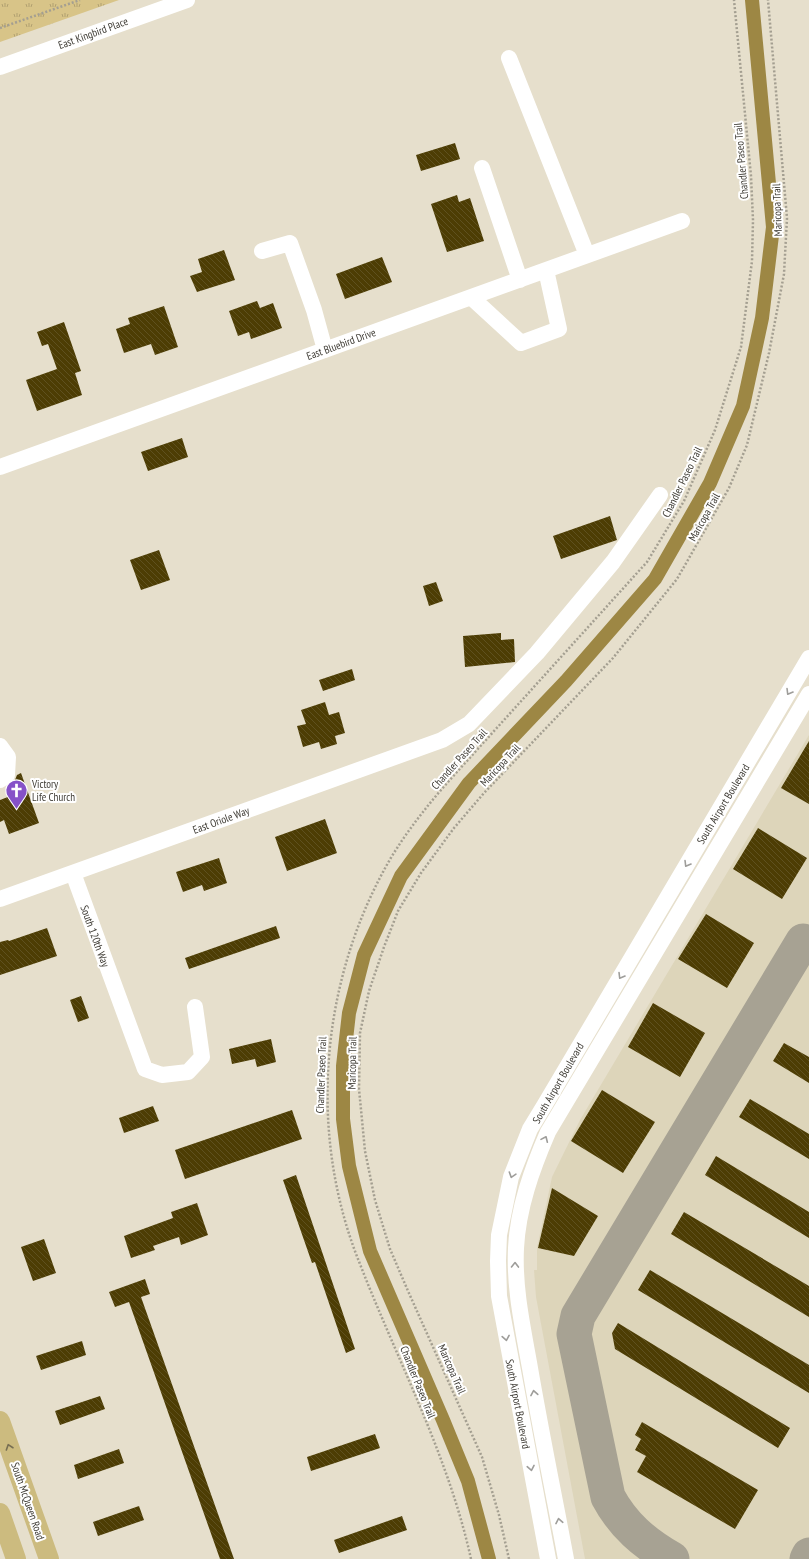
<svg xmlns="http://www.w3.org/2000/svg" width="809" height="1559" viewBox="0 0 809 1559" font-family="'PT Sans Narrow',sans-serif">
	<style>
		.built { fill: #ddd5ba }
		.park { fill: url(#park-tufts) }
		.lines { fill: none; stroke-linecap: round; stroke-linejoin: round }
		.canal { stroke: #9d8744; stroke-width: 14 }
		.taxiway { stroke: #a7a293; stroke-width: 35 }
		.building { fill: url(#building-back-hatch) }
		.path { stroke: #a49f91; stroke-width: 2.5; stroke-dasharray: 2 2; stroke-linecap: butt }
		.minor { stroke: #fff; stroke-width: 16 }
		.major { stroke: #ccbb7f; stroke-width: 20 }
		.oneway { stroke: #9e9d9a }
		.oneway2 { stroke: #776e52 }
		.labels { text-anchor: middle; stroke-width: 4; stroke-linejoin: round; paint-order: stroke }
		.street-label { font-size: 11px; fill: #3e3b34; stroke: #fff }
		.poi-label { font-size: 11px; fill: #3e3b34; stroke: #fff; text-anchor: start }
	</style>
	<defs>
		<pattern id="park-tufts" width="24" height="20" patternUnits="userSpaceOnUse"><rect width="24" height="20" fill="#d8c488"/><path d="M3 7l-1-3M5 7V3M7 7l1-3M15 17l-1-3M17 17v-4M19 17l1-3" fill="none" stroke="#b1a070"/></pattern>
		<pattern id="building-back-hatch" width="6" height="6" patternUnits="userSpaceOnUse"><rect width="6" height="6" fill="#4d3d04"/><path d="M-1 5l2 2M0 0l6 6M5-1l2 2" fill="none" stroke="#5f5120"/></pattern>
	</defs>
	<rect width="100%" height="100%" fill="#e6dfcc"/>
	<path class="built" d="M809 735V1559H585L536 1297 534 1270H537V1248L552 1177 580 1120Z"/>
	<path class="park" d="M0 0H119L0 42Z"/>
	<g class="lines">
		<path class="canal" d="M489 1559 468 1481 443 1420 370 1251 349 1166 343 1119V1066L349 1013 364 955 401 876 469 783 566 681 655 579 710 483 743 406 762 318 773 227 752 0"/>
		<path class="taxiway" d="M672 1559C644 1543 623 1525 608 1497L574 1334 578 1316 803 941 809 945
			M807 1559 809 1555"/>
	</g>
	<path class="building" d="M455 143 460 159 421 171 416 155Z
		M457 195 459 202 470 198 484 241 447 252 431 204Z
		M224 250 235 280 197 292 190 276 202 272 198 259Z
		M382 257 392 282 345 299 336 274Z
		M257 301 260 308 273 303 282 328 251 339 249 332 238 336 229 311Z
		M164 306 178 347 155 355 151 344 124 353 116 329 130 324 128 318Z
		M64 322 81 371 75 373 82 395 37 411 26 380 57 369 48 344 42 346 37 332Z
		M182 438 188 457 148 471 141 452Z
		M610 516 617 540 561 559 553 536Z
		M159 550 170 580 141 590 130 560Z
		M436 582 443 601 429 606 423 586Z
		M501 633V640L514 639 515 662 465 667 463 636Z
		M352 669 355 680 323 691 319 680Z
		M325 702 329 715 339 712 345 733 335 736 337 744 321 749 319 742 303 747 297 726 306 724 301 710Z
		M809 741V804L781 788Z
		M21 773 39 823 9 834 4 820 0 822V800L13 795 9 785 15 780 17 775Z
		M325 819 337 853 287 871 275 837Z
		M758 828 807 858 782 899 733 869Z
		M219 858 227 883 204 891 202 885 183 892 176 872Z
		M706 914 754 943 727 988 678 959Z
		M276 926 280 938 189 969 185 958Z
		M47 928 57 956 0 975V942L8 940 9 941Z
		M81 996 89 1018 78 1022 70 1000Z
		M653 1003 705 1033 680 1077 628 1047Z
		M271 1039 276 1062 257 1067 255 1059 232 1064 229 1049Z
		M784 1043 809 1057V1083L773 1061Z
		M602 1090 655 1122 623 1173 571 1141Z
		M750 1099 809 1134V1159L739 1117Z
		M153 1106 159 1121 124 1133 119 1118Z
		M292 1110 302 1139 185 1179 175 1150Z
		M716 1156 809 1212V1238L705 1175Z
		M296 1175 355 1349 346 1353 315 1262 312 1263 283 1180Z
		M552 1188 598 1216 574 1256 538 1248Z
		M197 1203 208 1235 181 1245 179 1237 153 1246 155 1250 131 1258 124 1236 173 1218 171 1212Z
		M684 1212 809 1286V1317L671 1234Z
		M44 1239 56 1273 33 1281 21 1247Z
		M650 1270 809 1365V1393L638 1290Z
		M145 1279 150 1294 141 1297 234 1559H220L129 1302 115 1307 109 1292Z
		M618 1323 790 1428 778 1448 615 1349 612 1333Z
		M82 1341 86 1355 41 1370 36 1356Z
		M100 1396 105 1409 60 1425 55 1411Z
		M642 1422 758 1490 735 1529 637 1472 646 1456 635 1450 641 1439 635 1435Z
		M375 1434 380 1448 311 1471 307 1457Z
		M119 1449 124 1463 78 1479 74 1465Z
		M139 1506 144 1520 98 1536 93 1522Z
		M402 1516 407 1530 339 1553 334 1540Z"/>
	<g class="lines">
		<path class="path" d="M0 28 80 0
			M471 1559C448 1454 396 1358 358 1259 307 1129 321 976 392 856 408 830 427 806 447 783L647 562 684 501 715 430 741 347 752 261 753 220 751 176 734 0
			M509 1559 499 1515 482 1457 408 1291 390 1249 375 1200 365 1151 359 1089 360 1033 369 991 384 947 398 911 421 873 454 828 484 793 613 658 677 579 729 488 747 445 769 353 784 274 787 218 768 0"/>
		<path class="minor" d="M509 58 587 255
			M0 67 187 0
			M482 168 520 280
			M262 251 290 243 314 310 325 350
			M471 297 521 343 559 329 546 270
			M0 467 682 221
			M0 746 8 757 7 775 0 780
			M73 873 145 1069 162 1075 188 1072 202 1057 195 1007
			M0 899 442 740 469 724 537 653 613 562 660 495
			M548 1559 499 1296 498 1261 499 1235 511 1177 530 1129 544 1106 809 658
			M566 1559C554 1495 541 1432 530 1368 523 1328 514 1289 516 1248 518 1208 532 1169 548 1132L809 694"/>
		<path class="major" d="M0 1421 49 1559
			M0 1513 16 1559"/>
	</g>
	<defs><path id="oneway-chevron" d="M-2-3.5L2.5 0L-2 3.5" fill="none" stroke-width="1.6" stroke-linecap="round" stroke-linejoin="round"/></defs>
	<g class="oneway">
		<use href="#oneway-chevron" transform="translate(789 692) rotate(121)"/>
		<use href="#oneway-chevron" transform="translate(687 864) rotate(121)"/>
		<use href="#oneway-chevron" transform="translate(621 976) rotate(121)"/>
		<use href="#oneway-chevron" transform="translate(545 1139) rotate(-66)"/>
		<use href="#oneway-chevron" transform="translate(512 1175) rotate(108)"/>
		<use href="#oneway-chevron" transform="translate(515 1265) rotate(-89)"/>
		<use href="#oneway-chevron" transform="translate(506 1338) rotate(80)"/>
		<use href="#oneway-chevron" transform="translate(534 1393) rotate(-100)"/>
		<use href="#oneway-chevron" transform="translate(531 1468) rotate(79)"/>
		<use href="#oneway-chevron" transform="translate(559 1521) rotate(-101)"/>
	</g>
	<use class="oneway2" href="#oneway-chevron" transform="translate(9 1447) rotate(-109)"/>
	<defs>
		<symbol id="church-pin" viewBox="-11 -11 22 30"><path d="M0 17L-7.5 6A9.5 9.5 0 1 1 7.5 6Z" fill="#8651c8" stroke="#fff"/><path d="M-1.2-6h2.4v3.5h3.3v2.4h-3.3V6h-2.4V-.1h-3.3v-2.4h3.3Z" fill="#fff"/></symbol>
	</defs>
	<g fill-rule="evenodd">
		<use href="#church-pin" x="4" y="778" width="25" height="34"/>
	</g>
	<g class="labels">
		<g class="street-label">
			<text transform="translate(93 33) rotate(-20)" y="4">East Kingbird Place</text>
			<text transform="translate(741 161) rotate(-95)" y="4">Chandler Paseo Trail</text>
			<text transform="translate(777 210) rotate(-92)" y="4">Maricopa Trail</text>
			<text transform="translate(341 344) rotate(-20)" y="4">East Bluebird Drive</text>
			<text transform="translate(682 482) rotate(-64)" y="4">Chandler Paseo Trail</text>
			<text transform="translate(704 517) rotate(-61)" y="4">Maricopa Trail</text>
			<text transform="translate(459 759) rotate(-48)" y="4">Chandler Paseo Trail</text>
			<text transform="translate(500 765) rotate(-47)" y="4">Maricopa Trail</text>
			<text transform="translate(723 804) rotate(-59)" y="4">South Airport Boulevard</text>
			<text transform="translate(221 820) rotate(-20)" y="4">East Oriole Way</text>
			<text transform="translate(95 936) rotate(70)" y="4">South 120th Way</text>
			<text transform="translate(352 1063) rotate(-89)" y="4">Maricopa Trail</text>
			<text transform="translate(321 1075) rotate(-88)" y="4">Chandler Paseo Trail</text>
			<text transform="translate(558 1083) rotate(-60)" y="4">South Airport Boulevard</text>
			<text transform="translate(452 1369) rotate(66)" y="4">Maricopa Trail</text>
			<text transform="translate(418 1382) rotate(68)" y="4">Chandler Paseo Trail</text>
			<text transform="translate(518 1404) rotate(79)" y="4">South Airport Boulevard</text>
			<text transform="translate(28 1501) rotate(71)" y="4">South McQueen Road</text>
		</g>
		<g class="poi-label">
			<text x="32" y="788">Victory<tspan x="32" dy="13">Life Church</tspan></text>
		</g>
	</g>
</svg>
